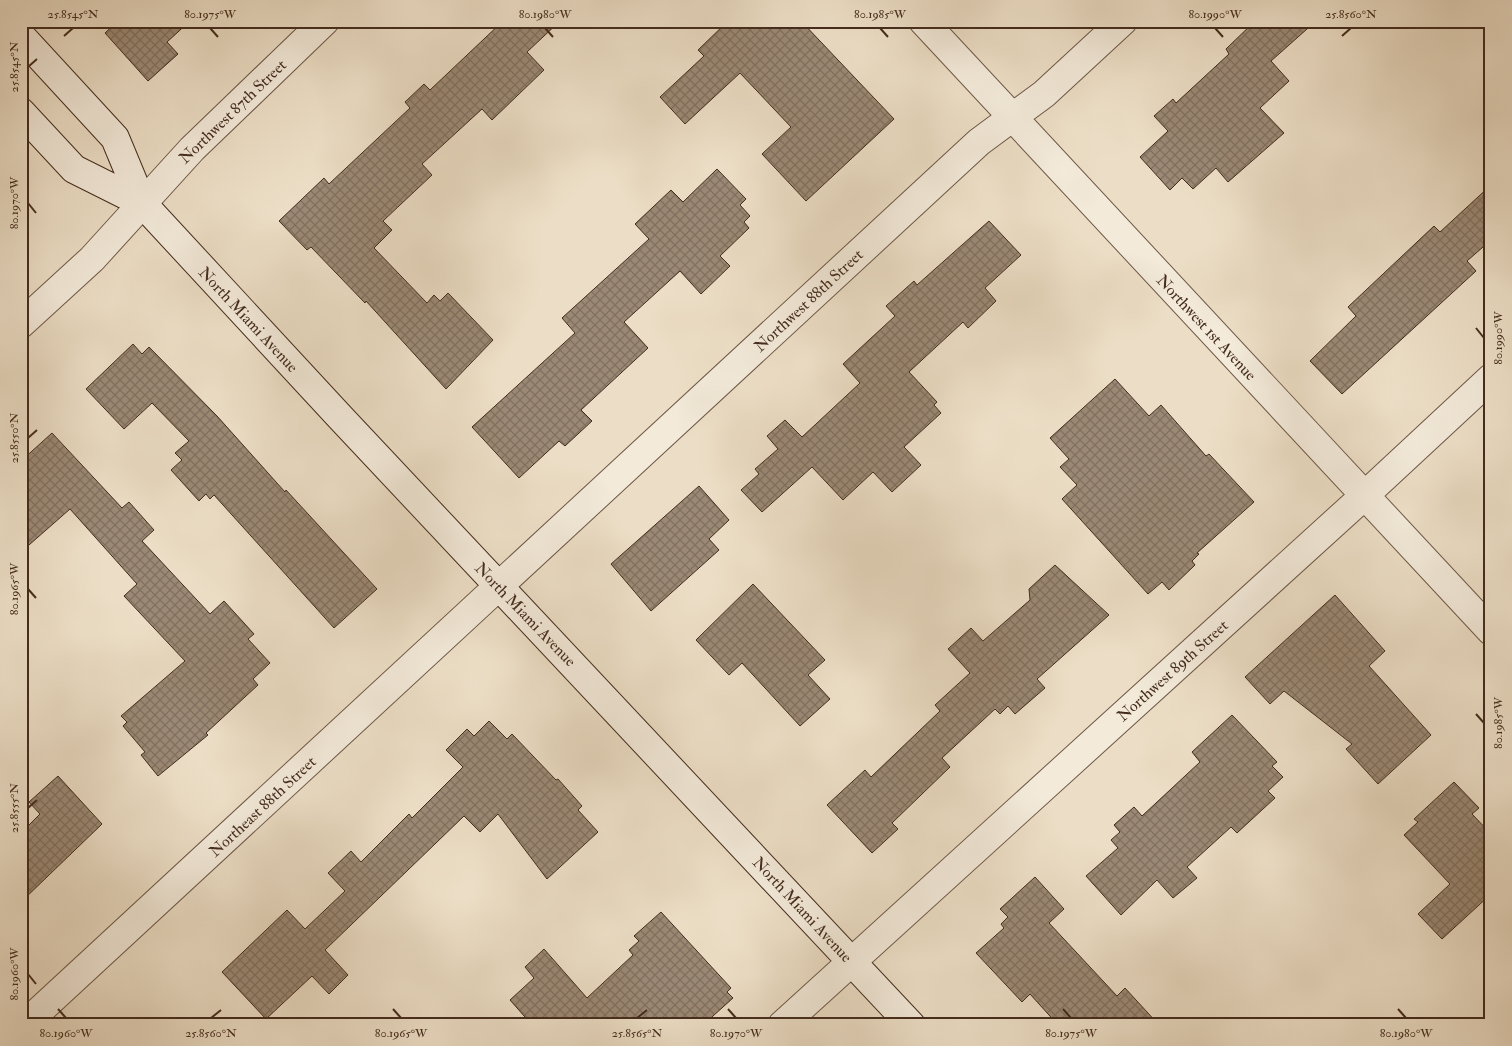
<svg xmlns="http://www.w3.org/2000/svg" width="1512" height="1046" viewBox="0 0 1512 1046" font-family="'IM FELL Double Pica',serif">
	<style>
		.building { fill: url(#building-cross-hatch); stroke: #442c1d }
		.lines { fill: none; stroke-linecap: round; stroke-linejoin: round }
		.minor-casing { stroke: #6e5847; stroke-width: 30 }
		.tertiary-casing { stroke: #6e5847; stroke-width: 30 }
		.secondary-casing { stroke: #442c1d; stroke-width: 30 }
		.minor { stroke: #f3eada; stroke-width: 28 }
		.tertiary { stroke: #f3eada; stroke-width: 28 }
		.secondary { stroke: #f3eada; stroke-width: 28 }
		.ticks { fill: none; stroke: #442c1d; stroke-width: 2 }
		.labels { text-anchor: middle; stroke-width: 4; stroke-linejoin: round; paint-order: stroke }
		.street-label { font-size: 16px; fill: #442c1d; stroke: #f3eada }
		.neatline { fill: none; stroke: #442c1d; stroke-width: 2 }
		.ticks-label { font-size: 12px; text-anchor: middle; fill: #442c1d }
	</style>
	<defs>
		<pattern id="building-cross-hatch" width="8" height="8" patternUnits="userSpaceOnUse" patternTransform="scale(1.25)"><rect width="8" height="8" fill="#9b8975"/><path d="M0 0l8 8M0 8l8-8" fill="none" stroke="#80705f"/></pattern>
	</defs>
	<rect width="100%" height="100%" fill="#ecdec6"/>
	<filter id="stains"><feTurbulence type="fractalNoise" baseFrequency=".004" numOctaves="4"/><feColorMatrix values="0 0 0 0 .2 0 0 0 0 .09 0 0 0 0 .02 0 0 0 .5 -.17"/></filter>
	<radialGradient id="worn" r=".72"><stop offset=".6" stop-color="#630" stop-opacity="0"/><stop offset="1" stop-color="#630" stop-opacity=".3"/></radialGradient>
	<path class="building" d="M118 21H190L167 42 178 54 148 81 105 33Z
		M503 21H560L527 52 544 70 492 120 482 109 422 164 432 175 383 221 392 230 374 248 427 303 434 295 440 301 448 293 493 340 446 389 366 301 365 303 311 247 307 250 279 221 324 178 329 184 410 108 405 102 424 84 430 90Z
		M728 21H801L894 119 806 201 762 154 791 127 740 73 685 124 660 97 704 56 698 50Z
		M1255 21H1316L1271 61 1289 81 1260 108 1284 133 1228 182 1216 168 1193 189 1182 178 1170 190 1140 157 1168 131 1154 116 1173 99 1176 103 1229 54 1226 49Z
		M717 169 746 199 740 205 750 216 744 222 749 228 720 256 730 266 701 294 680 271 624 322 648 348 581 410 592 421 565 446 559 441 519 478 472 427 575 333 562 318 649 239 635 224 671 190 683 202Z
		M1491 185V240L1467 261 1476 271 1342 394 1310 361 1356 316 1348 307 1434 226 1440 232Z
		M989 221 1021 255 985 288 996 301 968 328 963 322 909 372 937 402 934 405 941 413 904 447 921 465 892 492 873 472 843 500 812 467 762 512 741 490 759 474 755 469 778 449 767 436 785 420 802 437 860 383 843 364 895 316 886 306 914 281 917 285Z
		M133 344 142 354 149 347 217 416 285 492 286 490 377 589 334 628 214 495 210 499 206 494 199 501 171 470 182 460 175 453 189 441 152 403 124 429 86 389Z
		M1115 379 1149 416 1161 405 1206 456 1209 454 1254 502 1197 553 1199 554 1192 561 1195 565 1169 590 1162 582 1148 594 1062 499 1077 485 1060 467 1069 459 1050 438Z
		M52 433 122 508 129 502 154 530 142 541 210 614 224 601 254 634 248 639 270 663 253 679 258 685 206 733 208 735 158 776 141 755 145 752 123 726 127 722 121 716 185 661 124 596 137 584 70 509 21 552V461Z
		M699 486 729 520 709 539 719 550 651 611 611 564Z
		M1055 565 1109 615 1037 679 1045 688 1015 714 1008 706 1000 714 995 709 942 758 950 767 892 823 898 829 872 853 827 805 865 770 871 777 940 711 935 705 970 673 948 649 971 628 983 641 1030 600 1029 589Z
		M753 584 825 660 808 675 830 699 800 726 742 663 729 675 696 640Z
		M1335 595 1385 651 1369 666 1431 735 1378 784 1346 749 1352 744 1284 691 1270 704 1245 677Z
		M1232 715 1277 762 1272 766 1283 777 1268 791 1275 798 1237 833 1231 827 1187 867 1197 878 1173 898 1157 880 1121 915 1086 876 1118 848 1111 840 1120 832 1114 825 1134 807 1142 816 1200 762 1192 752Z
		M489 721 507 739 512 734 556 780 558 779 582 806 578 810 598 832 547 879 498 814 480 832 464 816 325 950 348 975 329 994 312 976 266 1019 222 972 287 910 305 929 345 891 328 873 351 851 361 862 409 814 412 818 463 767 446 750 467 729 474 736Z
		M58 776 102 824 21 902V833L40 814 29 802Z
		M1454 782 1479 808 1472 814 1491 834V894L1442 939 1418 914 1450 884 1404 835 1418 822 1414 819Z
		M1035 877 1064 909 1049 923 1117 996 1125 988 1159 1025H1058L1030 994 1022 1002 976 953 1004 928 1001 924 1008 917 1000 909Z
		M661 912 731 988 727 992 733 998 703 1025H532L510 1000 534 978 525 967 544 949 587 998 633 955 629 950 639 941 634 936Z"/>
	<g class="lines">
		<defs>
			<path id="minor" d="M923 21 1491 631
				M24 1025 979 142 1044 94 1123 21
				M782 1025 1364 496 1491 378"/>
			<path id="tertiary" d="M21 324 92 259 192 149 325 21"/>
			<path id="secondary" d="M21 36 115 138 142 203 340 417 911 1025
				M21 112 74 169 142 203"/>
		</defs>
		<use href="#minor" class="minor-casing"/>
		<use href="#tertiary" class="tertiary-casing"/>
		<use href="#secondary" class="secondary-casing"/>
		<use href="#minor" class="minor"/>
		<use href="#tertiary" class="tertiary"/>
		<use href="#secondary" class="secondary"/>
	</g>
	<path class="ticks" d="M210 28 218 37M545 28 553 37M880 28 888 37M1215 28 1223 37M64 36 73 28M1342 36 1351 28M28 67 37 59M28 203 36 213M1476 328 1484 338M28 438 37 430M28 589 36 598M1476 714 1484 723M28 808 37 800M28 974 36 984M58 1009 66 1018M393 1009 401 1018M728 1009 736 1018M1063 1009 1071 1018M1398 1009 1406 1018M211 1018 221 1010M637 1018 647 1010"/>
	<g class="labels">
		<g class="street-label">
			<text transform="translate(232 111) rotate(-44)" y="6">Northwest 87th Street</text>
			<text transform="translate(808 300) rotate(-43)" y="6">Northwest 88th Street</text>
			<text transform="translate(249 319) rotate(47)" y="6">North Miami Avenue</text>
			<text transform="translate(1207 327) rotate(47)" y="6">Northwest 1st Avenue</text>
			<text transform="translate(526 614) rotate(46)" y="6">North Miami Avenue</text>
			<text transform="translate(1172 670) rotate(-42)" y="6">Northwest 89th Street</text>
			<text transform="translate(262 806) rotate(-43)" y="6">Northeast 88th Street</text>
			<text transform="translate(803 909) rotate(47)" y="6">North Miami Avenue</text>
		</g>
	</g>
	<rect width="1512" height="1046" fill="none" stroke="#ecdec6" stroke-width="55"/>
	<rect x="28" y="28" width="1456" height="990" class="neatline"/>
	<g class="ticks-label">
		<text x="73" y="18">25.8545°N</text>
		<text x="210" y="18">80.1975°W</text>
		<text x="545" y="18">80.1980°W</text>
		<text x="880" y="18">80.1985°W</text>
		<text x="1215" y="18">80.1990°W</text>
		<text x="1351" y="18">25.8560°N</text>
		<text transform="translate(14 67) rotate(-90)" y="4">25.8545°N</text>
		<text transform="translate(14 203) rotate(-90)" y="4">80.1970°W</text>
		<text transform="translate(1498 338) rotate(-90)" y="4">80.1990°W</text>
		<text transform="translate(14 438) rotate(-90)" y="4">25.8550°N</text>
		<text transform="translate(14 589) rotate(-90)" y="4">80.1965°W</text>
		<text transform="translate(1498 723) rotate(-90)" y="4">80.1985°W</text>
		<text transform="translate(14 808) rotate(-90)" y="4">25.8555°N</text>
		<text transform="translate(14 974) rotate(-90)" y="4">80.1960°W</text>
		<text x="66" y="1037">80.1960°W</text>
		<text x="211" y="1037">25.8560°N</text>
		<text x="401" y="1037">80.1965°W</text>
		<text x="637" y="1037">25.8565°N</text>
		<text x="736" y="1037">80.1970°W</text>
		<text x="1071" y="1037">80.1975°W</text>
		<text x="1406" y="1037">80.1980°W</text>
	</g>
	<rect width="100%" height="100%" filter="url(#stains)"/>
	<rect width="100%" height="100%" fill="url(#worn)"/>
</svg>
